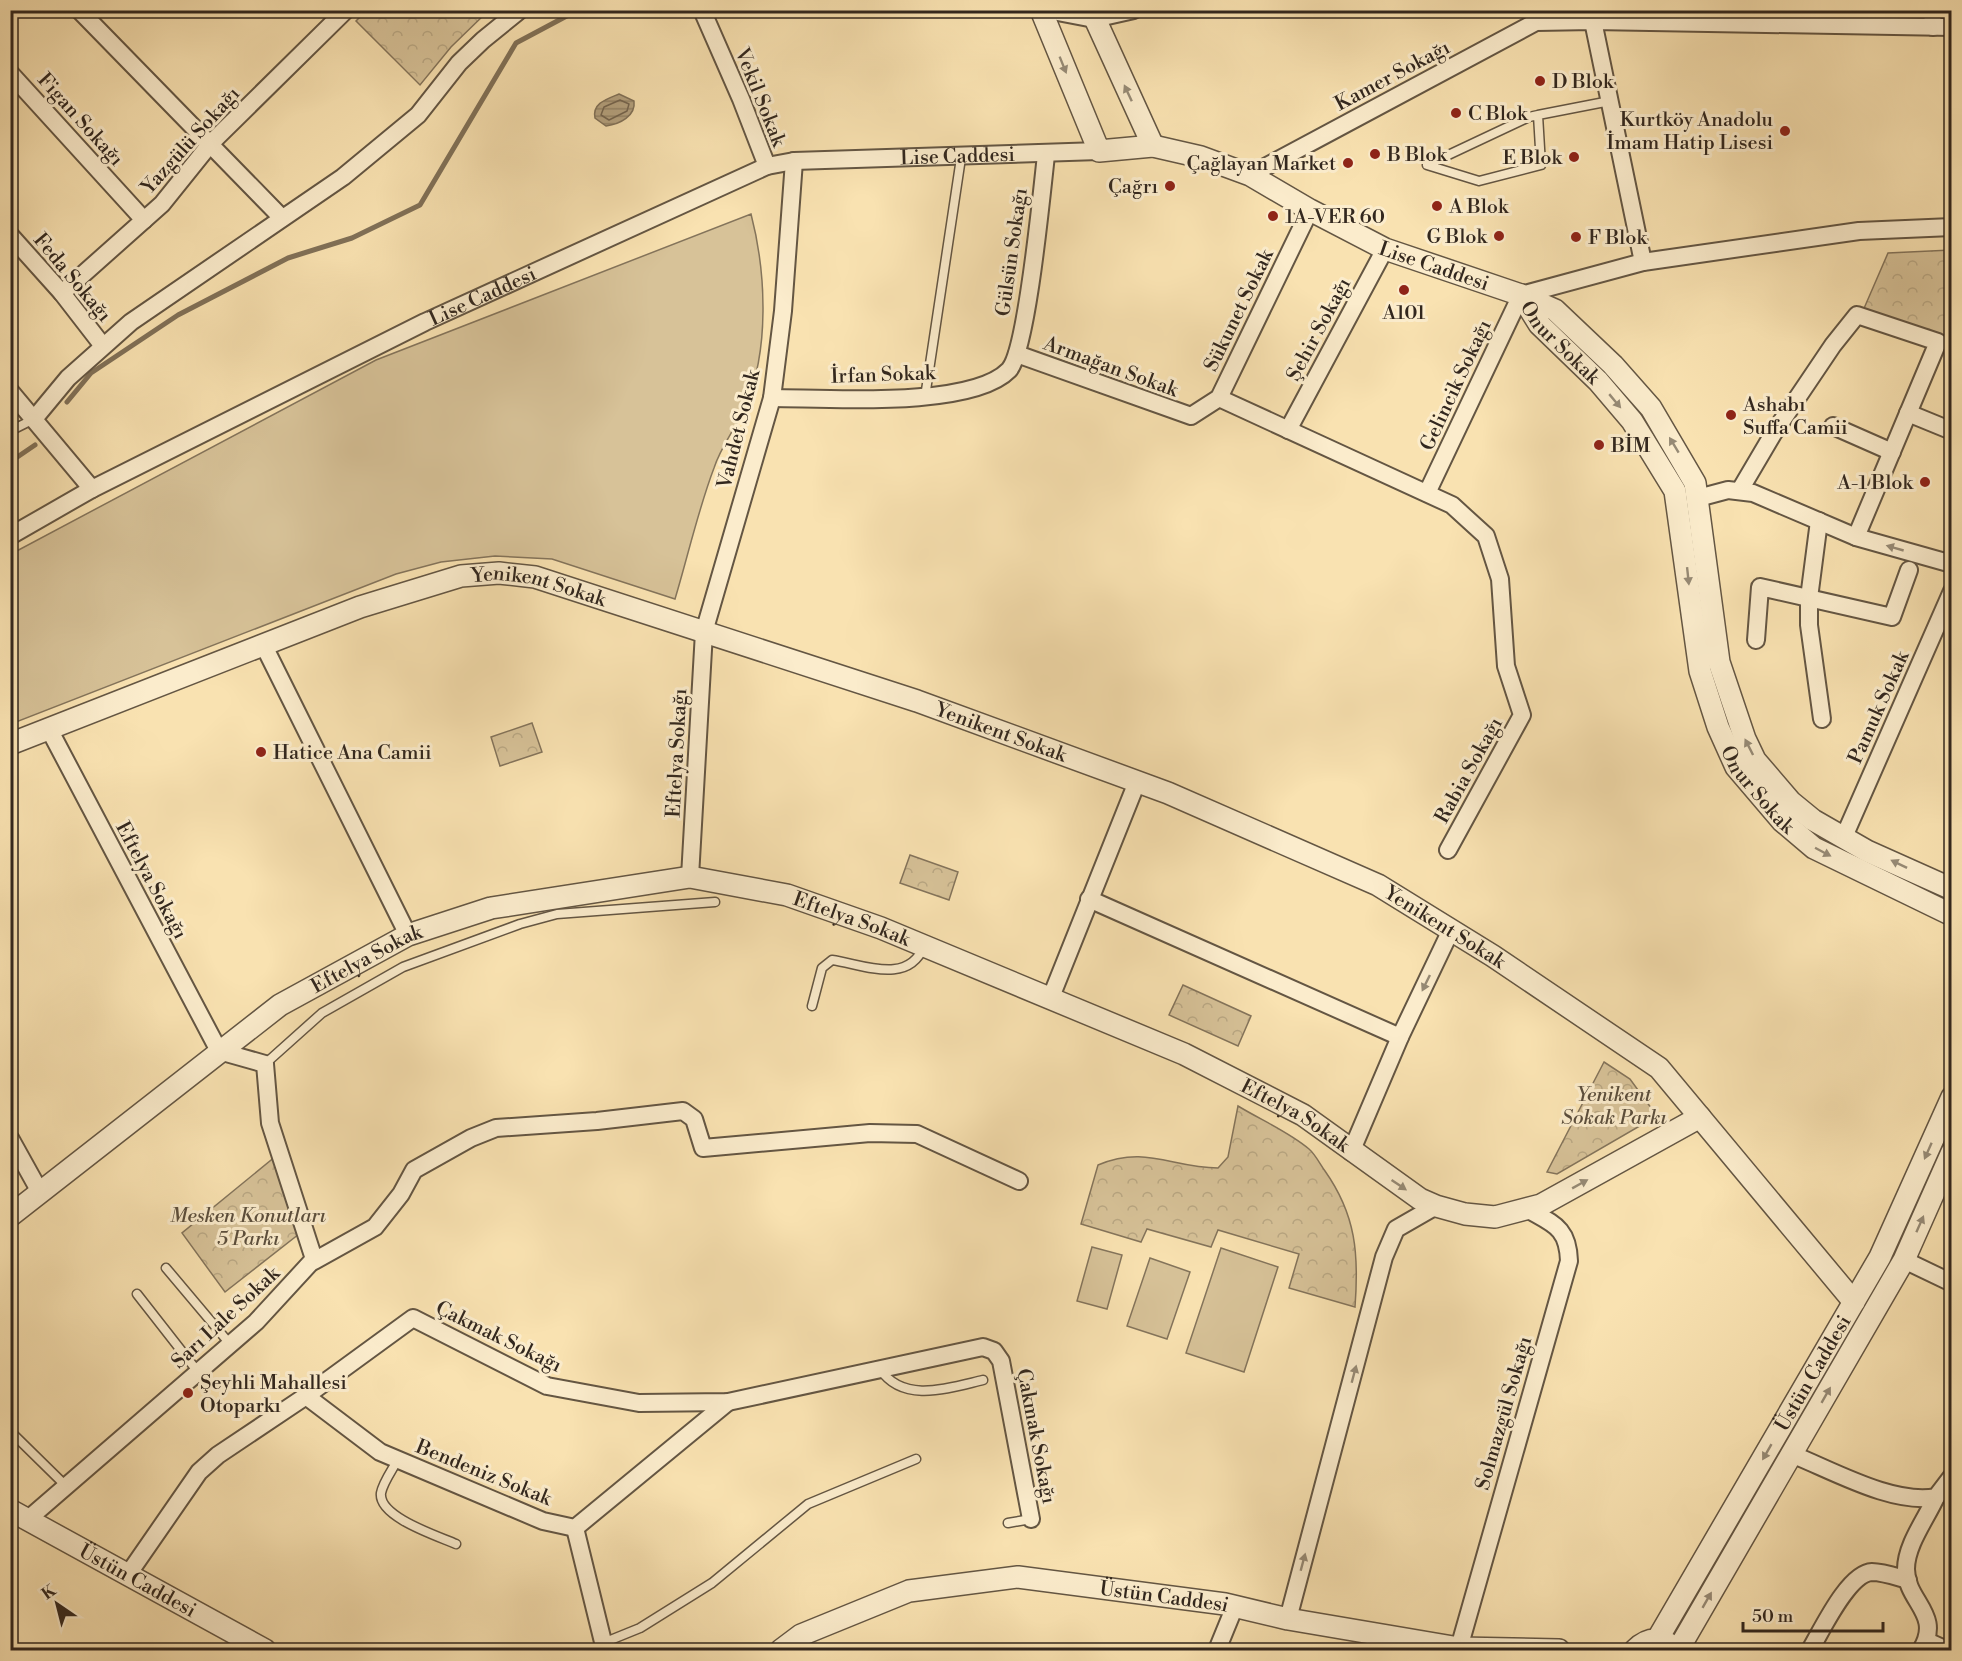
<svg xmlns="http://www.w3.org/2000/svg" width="1962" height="1661" viewBox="0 0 1962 1661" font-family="'Libre Bodoni',serif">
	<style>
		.green { fill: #d7c298; stroke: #84745b; stroke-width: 1.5 }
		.park { fill: url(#park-crowns); stroke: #84745b; stroke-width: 1.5 }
		.water { fill: url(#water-rules); stroke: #817158; stroke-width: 1.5 }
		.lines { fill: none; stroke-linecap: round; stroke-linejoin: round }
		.shore { stroke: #74644e; stroke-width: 1.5 }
		.stream { stroke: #817158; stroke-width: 5 }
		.service-casing { stroke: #645643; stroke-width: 11 }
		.minor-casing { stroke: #645643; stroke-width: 20 }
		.tertiary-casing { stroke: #645643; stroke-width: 24 }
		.service { stroke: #fbeccc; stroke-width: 8 }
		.minor { stroke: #fbeccc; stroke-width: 16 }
		.tertiary { stroke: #fbeccc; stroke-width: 21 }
		.oneway { fill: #968a75 }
		.poi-dot { fill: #8f2418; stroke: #fbeccc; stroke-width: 2 }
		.labels { text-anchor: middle; stroke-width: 6; stroke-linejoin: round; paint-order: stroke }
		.street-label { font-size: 20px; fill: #32271e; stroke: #fbeccc }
		.poi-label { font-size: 20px; fill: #32271e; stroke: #fbeccc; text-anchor: start }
		.park-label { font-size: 20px; font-style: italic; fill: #5b4e3c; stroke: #fbeccc }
	</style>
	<defs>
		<pattern id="park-crowns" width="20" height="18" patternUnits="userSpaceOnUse" patternTransform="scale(1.5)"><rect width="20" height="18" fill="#d7c298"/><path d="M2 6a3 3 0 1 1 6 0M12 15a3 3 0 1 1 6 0" fill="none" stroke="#b9a783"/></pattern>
		<pattern id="water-rules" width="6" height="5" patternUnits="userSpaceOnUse" patternTransform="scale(1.5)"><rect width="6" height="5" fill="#b5a27f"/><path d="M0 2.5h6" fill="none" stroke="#948467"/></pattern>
	</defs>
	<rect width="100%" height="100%" fill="#f9e2b1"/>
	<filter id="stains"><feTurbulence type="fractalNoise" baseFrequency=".00333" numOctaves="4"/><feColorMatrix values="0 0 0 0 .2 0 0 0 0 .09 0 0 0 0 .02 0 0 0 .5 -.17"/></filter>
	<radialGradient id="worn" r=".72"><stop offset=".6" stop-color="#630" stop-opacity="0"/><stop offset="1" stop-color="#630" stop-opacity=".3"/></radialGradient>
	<path class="green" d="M751 214C766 272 770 350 745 407 736 428 721 446 714 468 698 510 688 556 675 599L552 559 495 556 441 562 396 574 11 724V554L376 360Z
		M1092 1247 1122 1255 1107 1309 1077 1301Z
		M1221 1248 1278 1267 1244 1372 1186 1353Z
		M1150 1258 1190 1272 1167 1339 1127 1326Z"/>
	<path class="park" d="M366 11V10L488 11 451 47 420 85 356 21Z
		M1951 250V344L1862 313 1888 253Z
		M532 723 542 752 500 766 491 737Z
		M910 855 958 872 949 900 900 883Z
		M1183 985 1251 1016 1238 1046 1169 1015Z
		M1604 1062 1630 1079 1657 1116 1557 1174 1547 1172Z
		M1238 1106C1261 1120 1289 1132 1309 1149 1315 1154 1320 1164 1325 1171 1356 1215 1359 1254 1355 1307L1289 1288 1299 1254 1218 1230 1211 1247 1147 1229 1141 1242 1081 1224 1098 1165C1146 1145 1172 1168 1218 1168L1228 1157Z
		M276 1156 299 1234 225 1292 182 1233Z"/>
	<path class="water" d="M619 94 634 101C636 116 620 124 606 126L595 118C592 103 607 99 619 94Z"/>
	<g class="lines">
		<path class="shore" d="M620 100 629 104 627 111 609 120 601 115 604 107Z"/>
		<path class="stream" d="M67 402 91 373 178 315 288 258 352 238 420 205 516 43 578 10
			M10 462 35 445"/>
		<defs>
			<path id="service" d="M1538 115 1541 165 1479 181 1427 165 1529 117 1538 115 1610 101
				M925 397 961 158
				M10 431 34 419
				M812 1006 822 968 832 960C862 964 908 986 924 946
				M265 1064 322 1013 403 967 520 924 557 914 715 902
				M166 1268 230 1344
				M137 1294 198 1372
				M880 1369C903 1404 949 1388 983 1380
				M10 1431 66 1486
				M398 1459C393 1469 383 1482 381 1493 378 1517 438 1536 456 1544
				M1008 1523 1031 1519
				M603 1643 640 1628 712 1583 808 1504 916 1459"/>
			<g id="minor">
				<path d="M79 10 282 218"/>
				<path d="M702 10 741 99 767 166"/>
				<path d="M1047 10 1094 19 1134 10"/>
				<path d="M1932 10 1933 27"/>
				<path d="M1593 21 1643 262"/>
				<path d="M10 73 144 220"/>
				<path d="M1250 175 1536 22 1593 21 1952 27"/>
				<path d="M10 235 62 293 103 346"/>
				<path d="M62 293 162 204 211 143 346 10"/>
				<path d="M1017 354 1191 416 1219 398 1310 210"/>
				<path d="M10 391 92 489"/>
				<path d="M772 398C826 398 971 409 1009 370 1027 350 1042 190 1046 155"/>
				<path d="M1219 398 1452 505 1486 536 1500 579 1506 666 1522 715 1448 850"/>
				<path d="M1908 413 1952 431"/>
				<path d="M34 419 68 378 131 322 343 177 418 115 459 63 483 40 520 10"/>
				<path d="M1833 426 1892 452"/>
				<path d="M1288 430 1385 249"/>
				<path d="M1740 490 1773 434 1833 345 1857 315 1938 342 1856 537"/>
				<path d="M1427 493 1521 295 1643 262 1859 231 1952 227"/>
				<path d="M1698 498 1728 490 1753 493 1856 537 1952 564"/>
				<path d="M1819 521 1809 598V625L1822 719"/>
				<path id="s1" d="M10 536 92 489 425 322 767 166 794 161 1099 151"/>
				<path d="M1756 640 1760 587 1892 617 1909 570"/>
				<path d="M264 646 408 935"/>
				<path d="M1843 839 1952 591"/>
				<path d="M690 877 704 632 772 398 783 311 794 161"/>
				<path d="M1089 899 1400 1037"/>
				<path d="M1051 997 1137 782"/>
				<path d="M10 1138 40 1192"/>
				<path d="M1351 1152 1400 1037 1451 930"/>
				<path d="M1904 1260 1952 1283"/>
				<path d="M314 1261 375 1227 401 1194 414 1170 471 1138 496 1128 597 1121 683 1111 694 1119 703 1148 870 1133 917 1134 1019 1181"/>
				<path d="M306 1396 380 1452 543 1521 575 1528 728 1402"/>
				<path d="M1791 1454C1832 1470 1892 1505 1936 1497L1952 1476"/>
				<path d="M27 1520 256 1322 314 1259 270 1123 265 1064 219 1051 49 729"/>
				<path d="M575 1528 605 1650"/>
				<path d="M127 1576 199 1472 218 1455 306 1396 413 1318 547 1386 639 1403 728 1402 983 1347 994 1351 1001 1361 1031 1519"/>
				<path d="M1288 1619 1384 1257 1396 1229 1436 1206"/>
				<path d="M1927 1641 1947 1650"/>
				<path d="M1459 1648 1569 1261C1568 1227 1553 1224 1527 1209"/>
				<path d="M1217 1650 1235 1606"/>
				<path d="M1810 1650C1821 1632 1848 1573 1872 1572 1883 1572 1897 1577 1908 1580"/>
				<path d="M1921 1650C1943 1614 1906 1602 1906 1569 1906 1545 1926 1519 1936 1497"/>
			</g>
			<g id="tertiary">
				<path id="s2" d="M1041 10 1099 151 1153 146 1201 157 1250 175 1310 210 1385 249 1521 295 1555 310 1613 365 1651 408 1695 483 1719 662 1745 739 1755 760 1791 802 1813 820 1867 851 1952 889"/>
				<path d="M1091 10 1153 146"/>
				<path id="s3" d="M1521 295 1539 324 1598 381 1632 421 1675 491 1700 671 1718 727 1736 767 1782 821 1814 848 1952 915"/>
				<path id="s4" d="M10 744 360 607 461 576 499 573 535 577 917 701 1168 793 1378 885 1493 956 1659 1068 1854 1302"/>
				<path id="s5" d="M10 1216 280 1005 408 935 491 908 690 877 787 895 881 928 1184 1054 1303 1115 1420 1199 1436 1206 1465 1214 1495 1217 1541 1205 1700 1117"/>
				<path id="s6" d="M10 1510 265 1650"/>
				<path id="s7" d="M1657 1640 1880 1257 1952 1097"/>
				<path id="s8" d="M781 1650 801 1635 909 1591 1018 1577 1225 1604 1288 1619 1459 1648 1559 1650"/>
				<path d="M1635 1650C1645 1640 1656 1637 1669 1644"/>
				<path d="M1678 1650 1904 1260 1952 1152"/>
			</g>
		</defs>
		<use href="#service" class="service-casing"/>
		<use href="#minor" class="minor-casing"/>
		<use href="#tertiary" class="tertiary-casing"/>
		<use href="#service" class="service"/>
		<use href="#minor" class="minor"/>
		<use href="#tertiary" class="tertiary"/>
	</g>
	<defs><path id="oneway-solid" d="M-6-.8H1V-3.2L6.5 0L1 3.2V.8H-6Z" transform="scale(1.5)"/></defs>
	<g class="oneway">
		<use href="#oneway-solid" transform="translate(1063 65) rotate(68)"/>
		<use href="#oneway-solid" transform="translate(1128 93) rotate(-115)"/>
		<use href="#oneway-solid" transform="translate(1615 401) rotate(50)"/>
		<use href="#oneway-solid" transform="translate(1674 445) rotate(-121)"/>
		<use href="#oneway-solid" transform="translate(1895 548) rotate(-164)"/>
		<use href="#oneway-solid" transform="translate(1688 576) rotate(84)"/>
		<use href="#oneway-solid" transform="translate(1749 747) rotate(-117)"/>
		<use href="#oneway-solid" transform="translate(1823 852) rotate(28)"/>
		<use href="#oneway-solid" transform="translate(1899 864) rotate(-154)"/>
		<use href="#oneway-solid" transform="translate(1426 983) rotate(116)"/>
		<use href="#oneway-solid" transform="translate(1928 1151) rotate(114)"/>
		<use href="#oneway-solid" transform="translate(1580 1184) rotate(-29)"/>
		<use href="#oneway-solid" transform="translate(1399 1185) rotate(34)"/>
		<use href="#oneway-solid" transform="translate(1920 1224) rotate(-66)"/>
		<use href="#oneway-solid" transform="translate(1354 1374) rotate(-75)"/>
		<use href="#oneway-solid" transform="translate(1826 1395) rotate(-60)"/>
		<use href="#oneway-solid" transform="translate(1767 1452) rotate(120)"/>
		<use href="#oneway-solid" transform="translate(1303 1562) rotate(-75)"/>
		<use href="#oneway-solid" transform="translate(1707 1600) rotate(-60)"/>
	</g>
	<g class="poi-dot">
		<circle cx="1540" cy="81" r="6"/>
		<circle cx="1456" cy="113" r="6"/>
		<circle cx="1785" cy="131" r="6"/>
		<circle cx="1375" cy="154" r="6"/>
		<circle cx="1574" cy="157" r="6"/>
		<circle cx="1348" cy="163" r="6"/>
		<circle cx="1170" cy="186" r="6"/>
		<circle cx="1437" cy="206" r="6"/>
		<circle cx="1273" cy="216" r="6"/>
		<circle cx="1499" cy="236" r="6"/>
		<circle cx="1576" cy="237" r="6"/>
		<circle cx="1404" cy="290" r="6"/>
		<circle cx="1731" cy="415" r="6"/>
		<circle cx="1599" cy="445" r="6"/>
		<circle cx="1925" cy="482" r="6"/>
		<circle cx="261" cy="752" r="6"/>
		<circle cx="188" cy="1393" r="6"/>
	</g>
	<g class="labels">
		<g class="street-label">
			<text transform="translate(1392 75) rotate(-28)" y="7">Kamer Sokağı</text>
			<text transform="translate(761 97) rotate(68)" y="7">Vekil Sokak</text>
			<text transform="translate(81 119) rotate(48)" y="7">Figan Sokağı</text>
			<text transform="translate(190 140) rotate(-48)" y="7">Yazgülü Sokağı</text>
			<text dy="7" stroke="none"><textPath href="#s1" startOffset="1034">Lise Caddesi</textPath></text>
			<text transform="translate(1011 252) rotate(-82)" y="7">Gülsün Sokağı</text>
			<text dy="7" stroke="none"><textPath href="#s2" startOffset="514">Lise Caddesi</textPath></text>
			<text transform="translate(73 277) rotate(50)" y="7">Feda Sokağı</text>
			<text dy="7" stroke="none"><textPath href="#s1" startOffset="530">Lise Caddesi</textPath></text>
			<text transform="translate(1238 310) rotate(-64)" y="7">Sükunet Sokak</text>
			<text transform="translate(1318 329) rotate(-62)" y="7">Şehir Sokağı</text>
			<text dy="7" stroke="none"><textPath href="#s3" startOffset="62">Onur Sokak</textPath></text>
			<text transform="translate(1111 366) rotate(20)" y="7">Armağan Sokak</text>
			<text transform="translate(883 374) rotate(-2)" y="7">İrfan Sokak</text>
			<text transform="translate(1455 385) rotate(-65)" y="7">Gelincik Sokağı</text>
			<text transform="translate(738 429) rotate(-76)" y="7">Vahdet Sokak</text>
			<text dy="7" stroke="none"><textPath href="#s4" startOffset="561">Yenikent Sokak</textPath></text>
			<text transform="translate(1878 707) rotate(-66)" y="7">Pamuk Sokak</text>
			<text dy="7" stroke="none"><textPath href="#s4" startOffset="1047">Yenikent Sokak</textPath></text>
			<text transform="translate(676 753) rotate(-87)" y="7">Eftelya Sokağı</text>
			<text transform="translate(1468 770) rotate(-61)" y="7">Rabia Sokağı</text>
			<text dy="7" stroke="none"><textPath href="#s3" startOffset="566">Onur Sokak</textPath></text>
			<text transform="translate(152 880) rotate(62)" y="7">Eftelya Sokağı</text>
			<text dy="7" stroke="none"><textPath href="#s5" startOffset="945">Eftelya Sokak</textPath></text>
			<text dy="7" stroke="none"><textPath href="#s4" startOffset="1533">Yenikent Sokak</textPath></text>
			<text dy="7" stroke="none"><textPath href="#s5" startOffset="441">Eftelya Sokak</textPath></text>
			<text dy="7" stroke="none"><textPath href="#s5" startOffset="1431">Eftelya Sokak</textPath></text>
			<text transform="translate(225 1317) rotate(-43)" y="7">Sarı Lale Sokak</text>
			<text transform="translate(499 1336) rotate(26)" y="7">Çakmak Sokağı</text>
			<text dy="7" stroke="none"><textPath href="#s7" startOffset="309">Üstün Caddesi</textPath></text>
			<text transform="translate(1503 1413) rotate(-74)" y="7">Solmazgül Sokağı</text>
			<text transform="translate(1037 1436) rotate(79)" y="7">Çakmak Sokağı</text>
			<text transform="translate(484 1472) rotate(22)" y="7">Bendeniz Sokak</text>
			<text dy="7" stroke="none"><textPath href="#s6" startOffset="146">Üstün Caddesi</textPath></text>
			<text dy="7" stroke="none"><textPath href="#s8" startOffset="399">Üstün Caddesi</textPath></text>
		</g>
		<g class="poi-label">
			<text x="1552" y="88">D Blok</text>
			<text x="1468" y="120">C Blok</text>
			<text x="1773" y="126" text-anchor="end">Kurtköy Anadolu<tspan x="1773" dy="23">İmam Hatip Lisesi</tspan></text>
			<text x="1387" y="161">B Blok</text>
			<text x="1562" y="164" text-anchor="end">E Blok</text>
			<text x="1336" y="170" text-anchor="end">Çağlayan Market</text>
			<text x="1158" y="193" text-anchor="end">Çağrı</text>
			<text x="1449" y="213">A Blok</text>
			<text x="1285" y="223">1A-VER 60</text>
			<text x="1487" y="243" text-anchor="end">G Blok</text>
			<text x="1588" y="244">F Blok</text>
			<text x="1404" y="319" text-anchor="middle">A101</text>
			<text x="1743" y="411">Ashabı<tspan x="1743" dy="23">Suffa Camii</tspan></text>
			<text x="1611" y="452">BİM</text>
			<text x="1913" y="489" text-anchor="end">A-1 Blok</text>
			<text x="273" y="759">Hatice Ana Camii</text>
			<text x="200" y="1389">Şeyhli Mahallesi<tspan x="200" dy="23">Otoparkı</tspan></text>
		</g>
		<g class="park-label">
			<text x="1614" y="1101">Yenikent<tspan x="1614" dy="23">Sokak Parkı</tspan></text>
			<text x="248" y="1222">Mesken Konutları<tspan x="248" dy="23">5 Parkı</tspan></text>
		</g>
	</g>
	<rect width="1962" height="1661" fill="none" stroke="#f9e2b1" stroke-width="36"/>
	<rect x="12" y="12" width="1938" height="1637" fill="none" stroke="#32271e" stroke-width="3"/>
	<rect x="18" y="18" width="1926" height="1625" fill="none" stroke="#32271e" stroke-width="1.5"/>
	<g transform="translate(57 1604) rotate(325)" stroke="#fbeccc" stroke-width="4.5" paint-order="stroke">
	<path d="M0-4.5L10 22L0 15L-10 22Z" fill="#32271e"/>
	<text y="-9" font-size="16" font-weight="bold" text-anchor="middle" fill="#32271e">K</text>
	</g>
	<path d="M1743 1622v9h140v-9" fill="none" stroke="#32271e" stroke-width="3"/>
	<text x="1752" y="1622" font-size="18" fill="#32271e" stroke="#fbeccc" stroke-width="4.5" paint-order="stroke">50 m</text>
	<rect width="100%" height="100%" filter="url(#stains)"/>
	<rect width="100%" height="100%" fill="url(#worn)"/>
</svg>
